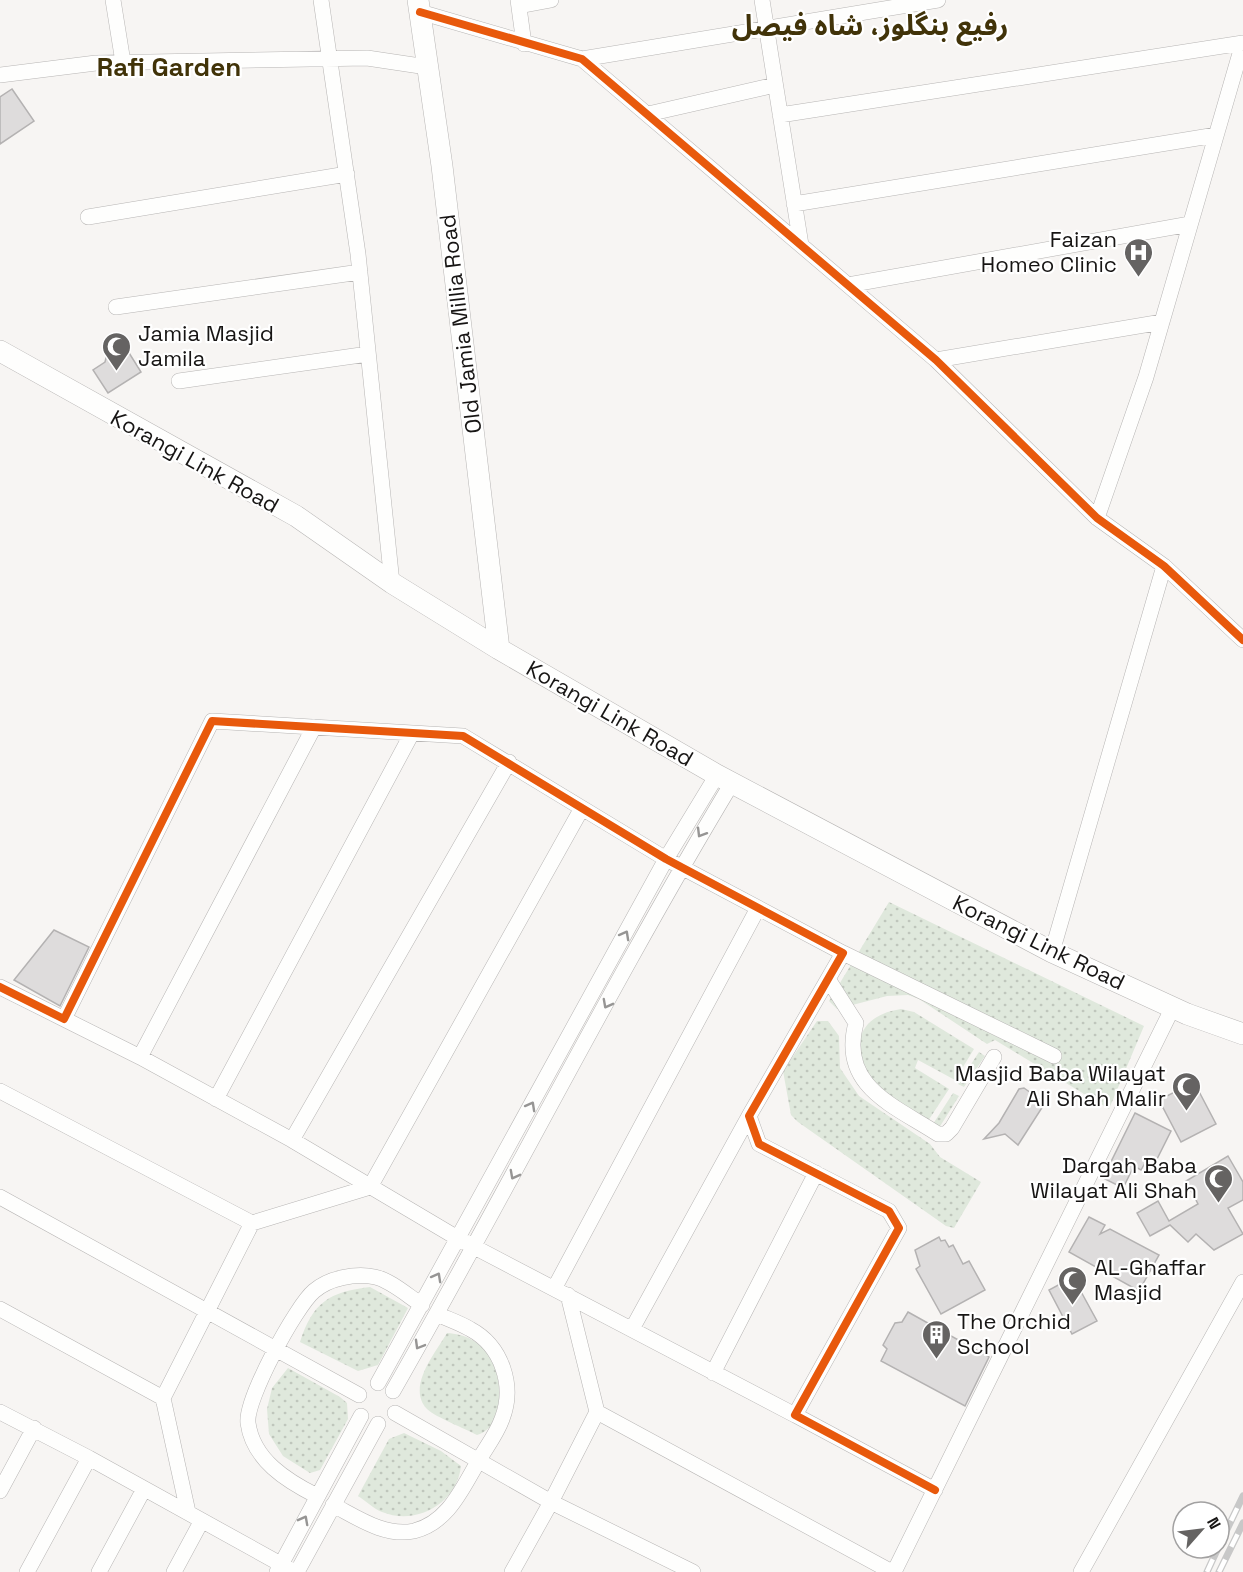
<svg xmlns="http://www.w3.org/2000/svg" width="1243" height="1572" viewBox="0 0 1243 1572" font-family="'Space Grotesk','Noto Sans Arabic',sans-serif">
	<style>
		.grass { fill: url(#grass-dots) }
		.building { fill: #dedcdc; stroke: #b4b2b2; stroke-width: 1.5 }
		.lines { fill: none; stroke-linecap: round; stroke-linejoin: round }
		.street-casing { stroke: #b7b5b4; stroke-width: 16 }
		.secondary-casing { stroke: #b7b5b4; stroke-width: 22 }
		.street { stroke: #fefefd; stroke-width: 15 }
		.secondary { stroke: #fefefd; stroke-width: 21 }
		.rail-casing { stroke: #c8c8c8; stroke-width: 7 }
		.rail { stroke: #fff; stroke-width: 4.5; stroke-dasharray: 14; stroke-linecap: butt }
		.cycleway-casing { stroke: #fff; stroke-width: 11 }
		.cycleway { stroke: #e8590c; stroke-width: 8 }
		.oneway { stroke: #969594 }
		.labels { text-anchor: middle; stroke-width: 4.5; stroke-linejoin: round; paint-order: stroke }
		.poi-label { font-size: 22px; fill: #171514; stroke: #fff; text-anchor: end }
		.street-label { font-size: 22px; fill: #171514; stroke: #fff }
		.quarter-label { font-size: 26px; font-weight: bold; fill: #413309; stroke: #fff }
		.district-label { font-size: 28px; font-weight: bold; fill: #413309; stroke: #fff }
	</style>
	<defs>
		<pattern id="grass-dots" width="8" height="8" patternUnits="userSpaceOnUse" patternTransform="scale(1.5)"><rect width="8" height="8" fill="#dfe8dc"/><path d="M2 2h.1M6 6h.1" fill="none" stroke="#bfc6bc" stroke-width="1.8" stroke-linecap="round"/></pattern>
	</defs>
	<rect width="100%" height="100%" fill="#f7f5f3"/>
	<path class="grass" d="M889 902 1144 1026 1109 1109 995 1040 987 1044 919 999 908 995 887 996 837 1009 829 1001Z
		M901 1009 914 1012 974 1049 955 1080 918 1060 915 1068 949 1089 928 1121C911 1110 880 1094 867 1079 860 1071 860 1064 859 1054 857 1026 875 1013 901 1009Z
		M817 1021H828L839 1036 840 1068 859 1096 930 1144 940 1157 981 1182 954 1228 946 1226 798 1122 791 1115 783 1071Z
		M979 1052 985 1056 964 1087 958 1084Z
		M953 1093 959 1096 939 1128 933 1124Z
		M370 1287 408 1308 378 1365 358 1371 300 1342C313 1302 329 1292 370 1287Z
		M447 1333C464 1334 481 1341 490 1357 503 1377 506 1427 477 1435 464 1428 437 1418 427 1409 406 1387 436 1352 447 1333Z
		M288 1368 340 1397 347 1403 348 1419 320 1470 310 1473 283 1456 269 1434 267 1409 272 1388Z
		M404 1433 441 1451 461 1466C457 1503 417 1526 382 1512 374 1509 366 1501 358 1496L389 1439Z"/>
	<path class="building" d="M12 89 34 121 0 144V97Z
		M126 348 141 372 108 393 93 370 105 362 107 354 114 355Z
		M54 930 89 947 60 1006 14 980Z
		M1194 1082 1216 1124 1181 1142 1159 1100Z
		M1024 1088 1045 1103 1018 1145 1005 1134 984 1139 999 1123 1019 1089Z
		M1135 1113 1171 1131 1153 1167 1145 1163 1141 1170 1134 1166 1123 1188 1103 1178Z
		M1228 1156 1243 1182V1200L1228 1208 1243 1234 1214 1250 1196 1234 1188 1242 1170 1225 1150 1236 1137 1213 1158 1201 1169 1221 1198 1204 1186 1181Z
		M1089 1217 1105 1225 1100 1234 1110 1229 1159 1255 1139 1291 1069 1252Z
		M939 1237 941 1241 945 1240 949 1247 953 1245 963 1264 969 1261 985 1290 941 1314 916 1269 920 1266 915 1250Z
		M1073 1277 1097 1321 1072 1334 1049 1290Z
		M908 1312 989 1357 965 1406 881 1361 887 1349 883 1345 895 1323 902 1322Z"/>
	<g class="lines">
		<defs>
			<path id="street" d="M113 0 123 62
				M321 0 358 254 392 583
				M518 0 524 44
				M762 0 801 245
				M519 6 551 0
				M420 12 582 59 936 360 1097 518 1164 566 1243 640
				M582 59 938 0
				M0 75 96 63 367 58 427 67
				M648 114 775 85
				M780 115 1243 43
				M794 204 1216 135
				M88 217 347 174
				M848 285 1190 224
				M116 307 360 272
				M936 360 1162 322
				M179 381 368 354
				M1097 518 1146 377 1243 43
				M1052 952 1164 566
				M843 953 1054 1056
				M828 979 856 1023C839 1086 893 1105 938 1134H946L952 1128 994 1057
				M0 987 64 1019 212 721 463 736 666 859 843 953 749 1116 759 1144 889 1211 899 1228 795 1415 935 1490
				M64 1019 140 1057 314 727
				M140 1057 292 1140 459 1239 795 1415
				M0 1091 252 1223 163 1398 0 1309
				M216 1099 411 735
				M292 1140 509 762
				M0 1197 359 1395
				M252 1223 370 1187 582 808
				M555 1287 758 908
				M632 1329 749 1116
				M713 1373 816 1173
				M378 1383 666 859 717 775
				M393 1391C508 1190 612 982 732 783
				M163 1398 188 1512
				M0 1412 89 1458 295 1572
				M597 1412 892 1572
				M395 1413 551 1502 693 1572
				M0 1491 34 1428
				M317 1496C287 1481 253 1460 248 1423 245 1400 296 1306 314 1291 329 1278 355 1273 375 1277 390 1280 408 1296 422 1305
				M333 1505C358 1518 385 1537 414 1531 446 1523 460 1493 475 1467 483 1451 496 1436 502 1419 515 1386 502 1346 470 1329 460 1323 448 1319 437 1314
				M27 1572 89 1458
				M99 1572 144 1489
				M174 1572 201 1522
				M277 1572 361 1416
				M297 1572 378 1424
				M512 1572 551 1502 597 1412 568 1295
				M894 1572 1173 1007
				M1081 1572 1243 1282"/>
			<path id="secondary" d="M418 0 442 166 499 649
				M0 351 296 516 392 583 499 649 717 775 1052 952 1187 1014 1243 1034"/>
		</defs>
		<use href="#street" class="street-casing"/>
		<use href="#secondary" class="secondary-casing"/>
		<use href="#street" class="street"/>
		<use href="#secondary" class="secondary"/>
		<defs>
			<path id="rail" d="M1219 1546 1243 1496
				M1207 1572 1218 1548
				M1219 1572 1243 1523"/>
		</defs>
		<use href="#rail" class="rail-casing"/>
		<use href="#rail" class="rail"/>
		<defs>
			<path id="cycleway" d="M420 12 582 59 936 360 1097 518 1164 566 1243 640
				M0 987 64 1019 212 721 463 736 666 859 843 953 749 1116 759 1144 889 1211 899 1228 795 1415 935 1490"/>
		</defs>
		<use href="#cycleway" class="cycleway-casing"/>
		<use href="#cycleway" class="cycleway"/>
	</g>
	<defs><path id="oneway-chevron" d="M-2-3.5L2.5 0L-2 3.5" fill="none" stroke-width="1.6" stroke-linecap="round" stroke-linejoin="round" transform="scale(1.5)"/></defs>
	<g class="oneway">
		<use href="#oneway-chevron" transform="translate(701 833) rotate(121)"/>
		<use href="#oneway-chevron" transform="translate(625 935) rotate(-61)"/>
		<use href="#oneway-chevron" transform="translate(607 1004) rotate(118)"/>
		<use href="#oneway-chevron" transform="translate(531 1106) rotate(-61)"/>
		<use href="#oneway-chevron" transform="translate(514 1175) rotate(118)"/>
		<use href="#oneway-chevron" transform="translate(437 1277) rotate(-61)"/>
		<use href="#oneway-chevron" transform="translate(419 1345) rotate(120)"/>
		<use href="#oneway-chevron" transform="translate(304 1520) rotate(-62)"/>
	</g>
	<defs>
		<symbol id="hospital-pin" viewBox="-11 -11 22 30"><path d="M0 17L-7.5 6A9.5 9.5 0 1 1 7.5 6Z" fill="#656362" stroke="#fff"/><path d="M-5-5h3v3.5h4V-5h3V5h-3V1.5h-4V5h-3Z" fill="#fff"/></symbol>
		<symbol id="mosque-pin" viewBox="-11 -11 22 30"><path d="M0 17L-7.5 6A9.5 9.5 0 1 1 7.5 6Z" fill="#656362" stroke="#fff"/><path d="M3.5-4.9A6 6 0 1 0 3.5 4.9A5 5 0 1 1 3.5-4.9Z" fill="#fff"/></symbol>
		<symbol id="building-pin" viewBox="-11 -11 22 30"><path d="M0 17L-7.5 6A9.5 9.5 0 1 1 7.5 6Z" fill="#656362" stroke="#fff"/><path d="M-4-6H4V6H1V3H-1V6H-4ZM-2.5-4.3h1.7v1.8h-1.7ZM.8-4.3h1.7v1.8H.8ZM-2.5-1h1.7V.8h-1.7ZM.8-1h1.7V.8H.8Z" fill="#fff"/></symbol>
	</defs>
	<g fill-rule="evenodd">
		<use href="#hospital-pin" x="1122" y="236" width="33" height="45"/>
		<use href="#mosque-pin" x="100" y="330" width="33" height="45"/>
		<use href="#mosque-pin" x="1170" y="1070" width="33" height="45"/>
		<use href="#mosque-pin" x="1202" y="1162" width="33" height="45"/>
		<use href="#mosque-pin" x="1056" y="1264" width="33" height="45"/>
		<use href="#building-pin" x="920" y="1318" width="33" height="45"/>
	</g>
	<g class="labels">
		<g class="poi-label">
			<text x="1117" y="247">Faizan<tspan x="1117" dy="25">Homeo Clinic</tspan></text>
			<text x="138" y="341" text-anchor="start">Jamia Masjid<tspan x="138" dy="25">Jamila</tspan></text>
			<text x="1166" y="1081">Masjid Baba Wilayat<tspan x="1166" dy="25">Ali Shah Malir</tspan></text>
			<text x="1197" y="1173">Dargah Baba<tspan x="1197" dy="25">Wilayat Ali Shah</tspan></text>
			<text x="1094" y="1275" text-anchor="start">AL-Ghaffar<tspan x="1094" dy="25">Masjid</tspan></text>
			<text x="957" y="1329" text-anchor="start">The Orchid<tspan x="957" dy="25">School</tspan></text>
		</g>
		<g class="street-label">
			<text transform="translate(460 324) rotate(-97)" y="8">Old Jamia Millia Road</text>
			<text transform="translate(195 461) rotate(29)" y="8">Korangi Link Road</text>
			<text transform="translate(610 713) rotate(30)" y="8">Korangi Link Road</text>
			<text transform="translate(1039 942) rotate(26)" y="8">Korangi Link Road</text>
		</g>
		<g class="quarter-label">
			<text x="169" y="76">Rafi Garden</text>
		</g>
		<g class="district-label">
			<text x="870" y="35">رفیع بنگلوز، شاہ فیصل</text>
		</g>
	</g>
	<g transform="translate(1201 1530) rotate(62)"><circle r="28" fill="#ffffff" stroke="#a2a1a1" stroke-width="1.5"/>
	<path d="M0-4.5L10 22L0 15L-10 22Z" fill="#656362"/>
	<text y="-9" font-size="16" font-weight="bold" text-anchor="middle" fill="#171514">N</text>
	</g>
</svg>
